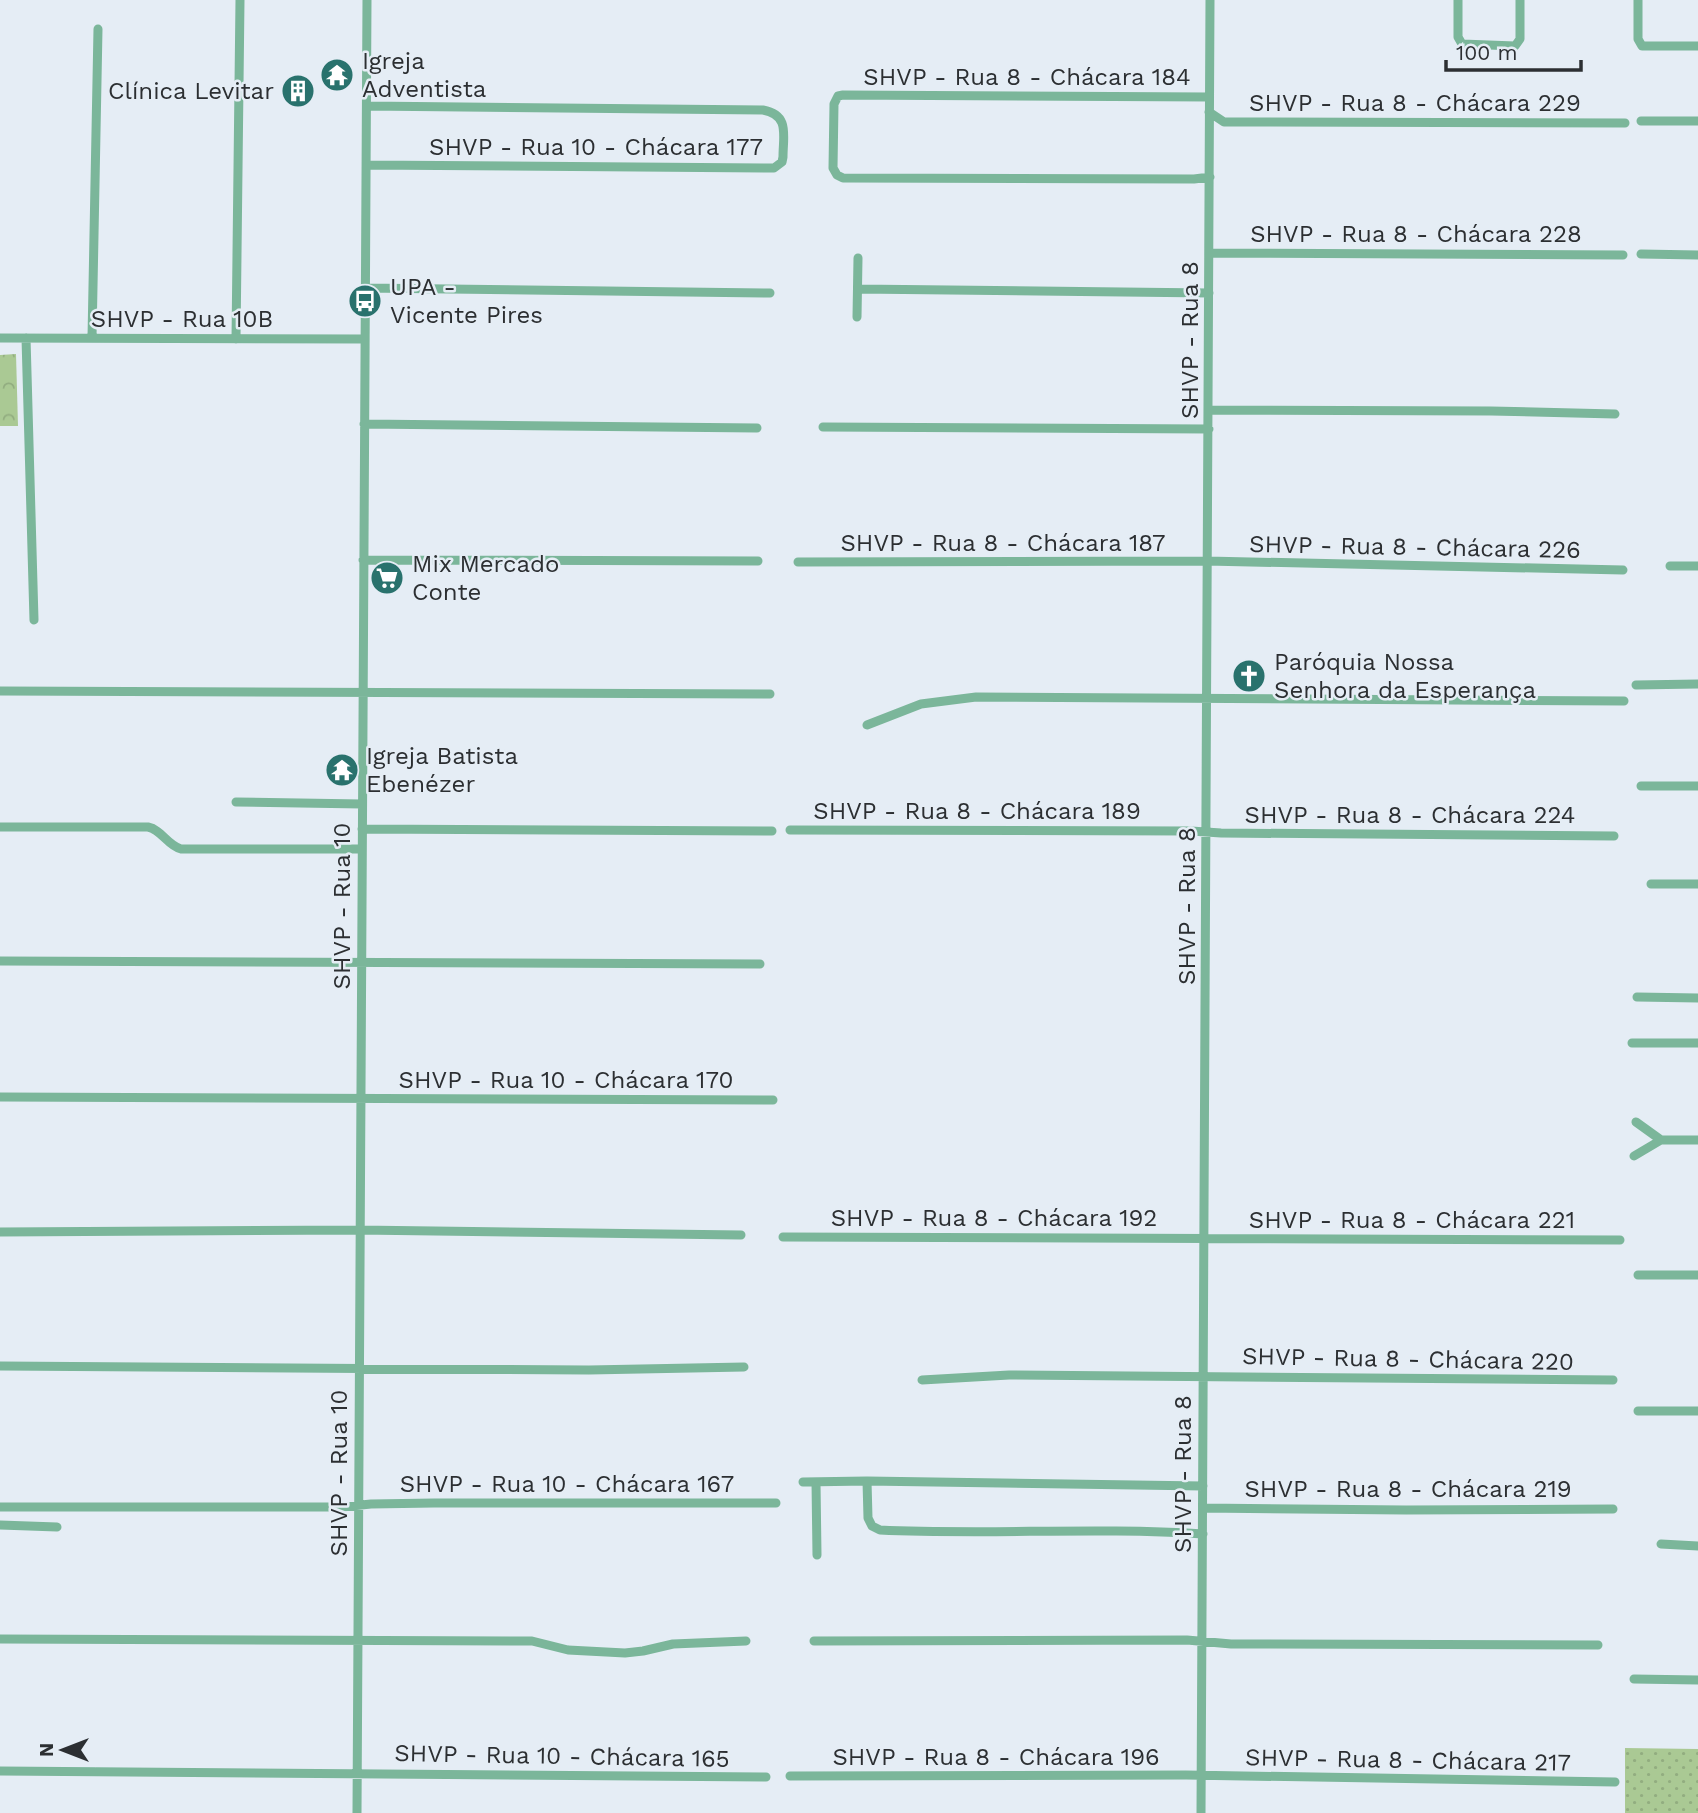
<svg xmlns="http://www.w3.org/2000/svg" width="1698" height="1813" viewBox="0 0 1698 1813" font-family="'Work Sans',sans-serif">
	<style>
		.grass { fill: url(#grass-dots) }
		.park { fill: url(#park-crowns) }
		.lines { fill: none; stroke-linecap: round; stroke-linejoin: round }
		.minor { stroke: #7bb69a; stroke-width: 9 }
		.labels { text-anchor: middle; stroke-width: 5; stroke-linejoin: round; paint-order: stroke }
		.poi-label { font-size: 24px; fill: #2c2f32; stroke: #e5edf5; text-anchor: start }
		.street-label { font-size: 24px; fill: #2c2f32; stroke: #e5edf5 }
	</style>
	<defs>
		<pattern id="grass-dots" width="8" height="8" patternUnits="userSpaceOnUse" patternTransform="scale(1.75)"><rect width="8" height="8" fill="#aac994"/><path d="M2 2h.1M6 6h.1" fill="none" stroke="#92ad80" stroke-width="1.8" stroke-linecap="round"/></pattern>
		<pattern id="park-crowns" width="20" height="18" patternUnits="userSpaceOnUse" patternTransform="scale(1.75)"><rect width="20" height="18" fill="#aac994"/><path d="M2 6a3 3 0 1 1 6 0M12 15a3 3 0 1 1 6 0" fill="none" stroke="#92ad80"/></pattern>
	</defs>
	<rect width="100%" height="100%" fill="#e5edf5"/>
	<path class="grass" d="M1625 1748 1698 1749V1813H1625Z"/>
	<path class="park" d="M16 354 18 426H0V355Z"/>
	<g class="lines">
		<path class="minor" d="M1458 0V37L1462 44 1515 46 1520 39V0
			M1638 0V39L1642 46H1698
			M1209 97 843 95 838 96 834 104 833 168 837 175 843 178 1194 179 1210 177
			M367 106 763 110C790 115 783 135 783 157L782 162 774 168 367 165
			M1209 112 1224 122 1625 123
			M1641 121H1698
			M1210 253 1623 255
			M1641 254 1698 255
			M365 288 770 293
			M858 289 1209 293
			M857 317 858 258
			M0 338 364 339
			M26 338 34 620
			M92 338 98 29
			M236 339 240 0
			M1209 410 1491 411 1615 414
			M364 424 757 428
			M823 427 1209 429
			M363 560 758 561
			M798 562 1207 561 1623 570
			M1670 566H1698
			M1636 685 1698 684
			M0 691 770 694
			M867 725 921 704 976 697 1624 701
			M1641 786H1698
			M236 802 362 804
			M0 827H148C162 830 167 845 181 849H362
			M362 829 772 831
			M790 830 1191 831 1221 833 1614 836
			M1651 884H1698
			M0 961 760 964
			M1637 997 1698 998
			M1632 1043H1698
			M0 1097 773 1100
			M1661 1140H1698
			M1634 1156 1661 1140 1636 1122
			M0 1232 359 1230 741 1235
			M783 1237 1620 1240
			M1638 1275H1698
			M0 1366 589 1370 744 1367
			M922 1380 1009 1375 1613 1380
			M1638 1411H1698
			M803 1482 867 1481
			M816 1482 817 1555
			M1203 1486 867 1481 868 1518 872 1526 880 1530C987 1535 1095 1527 1203 1534
			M0 1507H342L371 1504 434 1503H776
			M1203 1508 1406 1510 1613 1509
			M0 1525 57 1527
			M1661 1544 1698 1546
			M0 1639 532 1641 568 1650 625 1653 643 1651 673 1644 746 1641
			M814 1641 1187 1640 1231 1644 1598 1645
			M1634 1679 1698 1680
			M0 1771 766 1777
			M790 1776 1186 1775 1615 1782
			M357 1813 367 0
			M1201 1813 1210 0"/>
	</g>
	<defs>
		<symbol id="temple-disc" viewBox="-11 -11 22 22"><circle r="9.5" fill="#29726d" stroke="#e5edf5"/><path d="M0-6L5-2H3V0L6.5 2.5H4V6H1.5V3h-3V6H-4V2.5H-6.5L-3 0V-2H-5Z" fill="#fff"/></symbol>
		<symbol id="building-disc" viewBox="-11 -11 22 22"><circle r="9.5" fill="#29726d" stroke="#e5edf5"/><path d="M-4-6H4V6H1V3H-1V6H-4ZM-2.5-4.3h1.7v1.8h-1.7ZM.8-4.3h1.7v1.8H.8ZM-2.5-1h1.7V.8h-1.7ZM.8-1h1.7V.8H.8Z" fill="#fff"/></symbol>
		<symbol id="bus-disc" viewBox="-11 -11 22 22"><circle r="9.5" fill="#29726d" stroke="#e5edf5"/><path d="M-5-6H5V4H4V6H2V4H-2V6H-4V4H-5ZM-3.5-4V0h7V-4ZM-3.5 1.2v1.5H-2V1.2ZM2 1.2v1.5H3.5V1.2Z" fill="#fff"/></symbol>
		<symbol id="supermarket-disc" viewBox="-11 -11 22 22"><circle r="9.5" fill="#29726d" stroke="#e5edf5"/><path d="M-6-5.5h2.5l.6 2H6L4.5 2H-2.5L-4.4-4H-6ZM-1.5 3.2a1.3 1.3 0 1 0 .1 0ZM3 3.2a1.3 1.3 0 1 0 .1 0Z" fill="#fff"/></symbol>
		<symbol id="church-disc" viewBox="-11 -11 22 22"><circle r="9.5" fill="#29726d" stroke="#e5edf5"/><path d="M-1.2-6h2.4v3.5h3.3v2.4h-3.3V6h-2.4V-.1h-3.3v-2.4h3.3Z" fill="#fff"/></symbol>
	</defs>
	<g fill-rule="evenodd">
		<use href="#temple-disc" x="318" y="56" width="38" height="38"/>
		<use href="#building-disc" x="279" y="72" width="38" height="38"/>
		<use href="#bus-disc" x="346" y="282" width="38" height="38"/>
		<use href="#supermarket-disc" x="368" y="559" width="38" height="38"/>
		<use href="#church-disc" x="1230" y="657" width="38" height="38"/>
		<use href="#temple-disc" x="323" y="751" width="38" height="38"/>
	</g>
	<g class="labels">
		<g class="poi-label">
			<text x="362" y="69">Igreja<tspan x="362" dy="28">Adventista</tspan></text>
			<text x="274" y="99" text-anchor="end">Clínica Levitar</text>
			<text x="390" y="295">UPA -<tspan x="390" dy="28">Vicente Pires</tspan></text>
			<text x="412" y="572">Mix Mercado<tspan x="412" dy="28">Conte</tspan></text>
			<text x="1274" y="670">Paróquia Nossa<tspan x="1274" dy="28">Senhora da Esperança</tspan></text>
			<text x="366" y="764">Igreja Batista<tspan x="366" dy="28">Ebenézer</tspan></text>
		</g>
		<g class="street-label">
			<text x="1027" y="85">SHVP - Rua 8 - Chácara 184</text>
			<text x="1415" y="111">SHVP - Rua 8 - Chácara 229</text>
			<text x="596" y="155">SHVP - Rua 10 - Chácara 177</text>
			<text x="1416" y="242">SHVP - Rua 8 - Chácara 228</text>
			<text x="182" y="327">SHVP - Rua 10B</text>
			<text transform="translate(1190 340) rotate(-90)" y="8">SHVP - Rua 8</text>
			<text x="1003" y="551">SHVP - Rua 8 - Chácara 187</text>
			<text transform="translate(1415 547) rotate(1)" y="8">SHVP - Rua 8 - Chácara 226</text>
			<text x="977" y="819">SHVP - Rua 8 - Chácara 189</text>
			<text x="1410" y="823">SHVP - Rua 8 - Chácara 224</text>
			<text transform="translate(342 906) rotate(-90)" y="8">SHVP - Rua 10</text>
			<text transform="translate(1187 906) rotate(-90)" y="8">SHVP - Rua 8</text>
			<text x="566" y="1088">SHVP - Rua 10 - Chácara 170</text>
			<text x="994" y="1226">SHVP - Rua 8 - Chácara 192</text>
			<text x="1412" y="1228">SHVP - Rua 8 - Chácara 221</text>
			<text transform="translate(1408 1359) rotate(1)" y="8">SHVP - Rua 8 - Chácara 220</text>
			<text transform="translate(339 1473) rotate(-90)" y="8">SHVP - Rua 10</text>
			<text transform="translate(1183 1474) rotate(-90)" y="8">SHVP - Rua 8</text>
			<text x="567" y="1492">SHVP - Rua 10 - Chácara 167</text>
			<text x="1408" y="1497">SHVP - Rua 8 - Chácara 219</text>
			<text transform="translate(562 1756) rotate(1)" y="8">SHVP - Rua 10 - Chácara 165</text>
			<text x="996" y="1765">SHVP - Rua 8 - Chácara 196</text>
			<text transform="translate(1408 1760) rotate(1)" y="8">SHVP - Rua 8 - Chácara 217</text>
		</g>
	</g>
	<g transform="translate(63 1750) rotate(270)" stroke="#e5edf5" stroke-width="5" paint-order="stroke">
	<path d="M0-5L12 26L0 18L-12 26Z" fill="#2c2f32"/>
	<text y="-10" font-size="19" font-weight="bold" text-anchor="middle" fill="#2c2f32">N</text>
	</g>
	<path d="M1446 60v10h135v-10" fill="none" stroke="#2c2f32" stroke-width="3.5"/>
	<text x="1456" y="60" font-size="21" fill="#2c2f32" stroke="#e5edf5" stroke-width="5" paint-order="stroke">100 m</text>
</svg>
